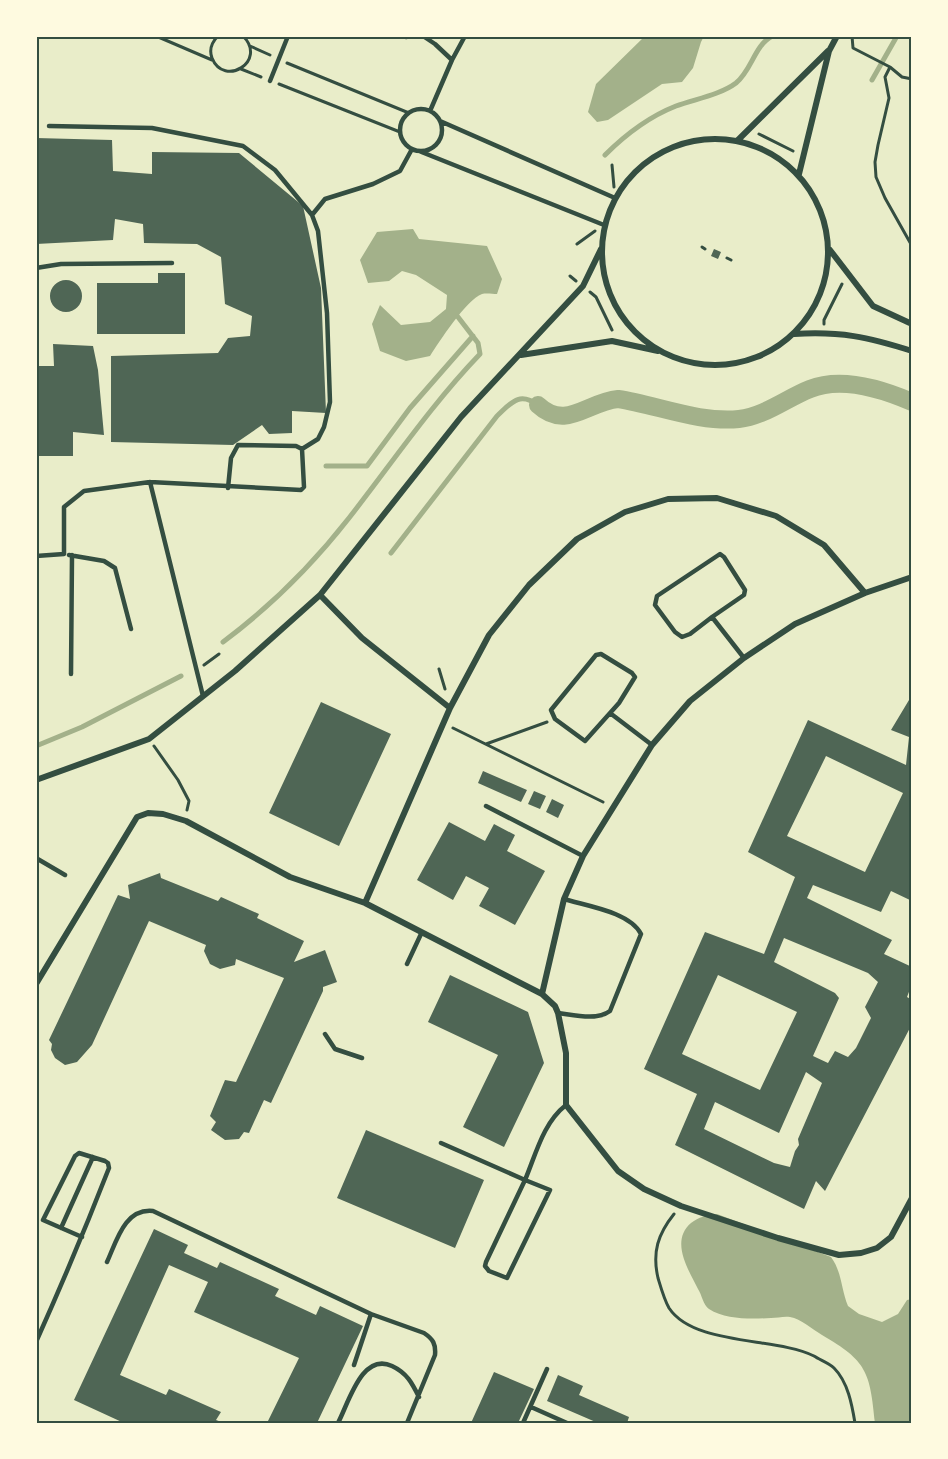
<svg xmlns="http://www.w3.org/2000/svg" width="948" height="1459" viewBox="0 0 948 1459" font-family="'PT Sans',sans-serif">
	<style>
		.water { fill: #a3b18a }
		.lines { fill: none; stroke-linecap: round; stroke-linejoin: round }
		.stream { stroke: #a3b18a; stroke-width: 5 }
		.canal { stroke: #a3b18a; stroke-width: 18 }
		.building { fill: #4f6655; fill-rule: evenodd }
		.path { stroke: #344e41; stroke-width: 3 }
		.service { stroke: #344e41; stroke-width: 4.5 }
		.minor { stroke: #344e41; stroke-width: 6 }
		.neatline { fill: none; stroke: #344e41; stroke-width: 2 }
	</style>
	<rect width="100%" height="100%" fill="#e9edc9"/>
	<path class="water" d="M645 36H704L701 42 693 68 682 82 662 84 608 120 597 122 588 112 596 84Z
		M413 229 419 239 487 246 502 279 497 294C493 294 486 293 482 294 466 300 439 342 430 356L406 361 380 351 372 324 380 305 401 325 430 322 446 309 447 295 416 275 402 271 389 281 368 283 360 260 377 232Z
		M717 1214 831 1257C842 1272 841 1289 848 1306L859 1314 882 1322 898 1314 907 1300 912 1299V1423H875C870 1372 867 1361 822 1335 812 1329 801 1319 790 1317 784 1316 777 1318 771 1318 752 1319 726 1320 709 1309 703 1305 702 1295 698 1289 688 1269 670 1241 691 1223 699 1217 706 1215 717 1214Z"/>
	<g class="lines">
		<path class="stream" d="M872 80 897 36
			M605 155C626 134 648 117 676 106 695 99 720 95 736 83 752 70 754 46 772 36
			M326 466H367L410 408 473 336
			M391 553 497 416C511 403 519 391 538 405
			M223 642C270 607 313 564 349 518 392 463 431 405 480 354L478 343 458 317
			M36 746 82 727 181 676"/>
		<path class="canal" d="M538 405C566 431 587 402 618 399 657 405 699 423 739 419 765 416 787 398 810 389 842 376 882 389 912 402"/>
	</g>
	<path class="building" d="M36 138 112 140 113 171 152 174V152L239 153 303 206 321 288 326 413 292 411V433L269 434 262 425 233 445 111 442V356L218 353 228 338 250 336 252 316 225 304 221 257 197 244 144 243 143 224 115 219 113 240 36 244Z
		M714 249 721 252 718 259 711 256Z
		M158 273H185V334H97V283H158Z
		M50 296a16 16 0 1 1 32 0a16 16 0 1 1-32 0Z
		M53 344 93 346 98 370 104 435 73 432V456H36V366H54Z
		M909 700 912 701V901L891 891 881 912 813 885 807 898 892 940 884 954 912 967V984L907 997 912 1000V1024L825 1191 816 1181 804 1209 675 1145 697 1094 644 1069 705 932 764 954 795 877 748 852 808 720 906 765 909 737 891 730ZM826 756 903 793 865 872 787 836ZM784 938 868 973 878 982 865 1007 871 1018 856 1048 848 1057 835 1051 828 1063 813 1056 839 998 835 993 774 962ZM718 975 797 1012 760 1090 682 1054ZM806 1072 822 1083 798 1139 799 1145 795 1151 790 1167 774 1163 704 1129 715 1102 779 1133Z
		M321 702 391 734 339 846 269 813Z
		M483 771 527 790 521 802 478 783Z
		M534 791 546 796 540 809 528 804Z
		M552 799 564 805 558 818 546 812Z
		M449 822 485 841 494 824 515 835 507 851 545 871 515 925 479 906 489 888 466 876 453 900 417 880Z
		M160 873 161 878 218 901 221 897 259 914 257 918 304 941 294 962 325 950 337 982 323 987V991L271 1103 264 1100 249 1133 244 1132 239 1139 225 1140 211 1130 216 1122 210 1116 225 1080 236 1082 284 978 236 959 235 965 220 969 210 964 204 951 206 945 149 921 92 1045 77 1062 65 1065 55 1058 51 1050 52 1044 49 1040 118 895 130 899 128 885Z
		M450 975 528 1012 544 1063 504 1147 463 1127 498 1055 428 1022Z
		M366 1130 484 1180 455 1248 337 1198Z
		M154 1229 188 1245 184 1253 217 1268 220 1262 279 1289 275 1296 316 1315 320 1306 363 1326 317 1423H267L299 1358 194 1312 208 1282 169 1265 120 1375 166 1395 169 1389 221 1412 216 1420 224 1423H124L74 1400Z
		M494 1372 534 1389 518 1423H471Z
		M558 1375 583 1386 579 1395 629 1417 627 1423H598L547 1401Z"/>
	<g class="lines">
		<path class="path" d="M156 36 212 60
			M218 36C212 42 209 50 212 58 224 88 268 61 243 36
			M852 36 853 48 890 67 902 77 912 79
			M250 46 270 55
			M287 63 409 113
			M890 67 885 77 889 98 878 145 875 162 876 177 885 198 912 246
			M241 69 261 77
			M279 84 400 132
			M759 134 793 151
			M612 165 614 187
			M577 244 595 231
			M702 247 705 249
			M727 258 731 260
			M570 276 576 281
			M590 292 596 297 612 330
			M824 324V320L842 284
			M204 665 219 654
			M439 669 445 689
			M453 728 603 802
			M486 744 547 722
			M154 746 178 780 189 801 187 810
			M674 1214C658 1234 652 1252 658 1278 661 1288 664 1299 669 1308 694 1346 776 1337 814 1356 820 1360 829 1363 834 1368 848 1382 852 1405 855 1423"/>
		<path class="service" d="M423 36 435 44 452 60
			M406 37 410 36
			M270 81 288 36
			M400 130a21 21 0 1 1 42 0a21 21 0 1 1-42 0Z
			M430 111 452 60 465 36
			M440 121 615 198
			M49 126 152 128 243 146 275 170 312 215 318 231 327 313 330 402 324 427 318 439 302 449
			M419 151 604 225
			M312 215 325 199 373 184 400 171 412 149
			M36 268 61 264 172 263
			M69 555 104 561 115 568 131 629
			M36 556 64 554V507L84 491 150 482
			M712 617 690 634 682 637 675 632 655 605 657 596 720 554 724 557 745 590 744 595 712 617 744 658
			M601 654 632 673 635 677 619 703 585 741 555 719 551 710 596 655Z
			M71 674 72 555
			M203 696 150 482 301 490 304 487 302 449 296 446 238 445 231 458 228 488
			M610 713 652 745
			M486 806 583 856
			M36 858 65 875
			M407 964 421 934
			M558 1013C574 1015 597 1021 610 1011L641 934C630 912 587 906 564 899
			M325 1034 335 1049 362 1058
			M441 1143 525 1180 486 1262 485 1266 489 1271 507 1278 550 1190 525 1180C536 1154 543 1123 566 1105
			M61 1228 93 1157
			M107 1262C117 1240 125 1208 153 1211L371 1314 354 1365
			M371 1314 424 1333C433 1339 436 1344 435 1355L407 1423
			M36 1342C62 1284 86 1227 109 1168L108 1163 105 1161 79 1153 75 1156 43 1220 82 1237
			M531 1407 567 1423
			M338 1423C349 1402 362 1352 392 1366 407 1373 412 1383 419 1397
			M523 1423 547 1369"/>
		<path class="minor" d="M602 252a113 113 0 1 1 226 0a113 113 0 1 1-226 0Z
			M738 140 828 51
			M799 174 829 51 837 36
			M830 250 873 306 912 324
			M794 334C840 331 868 337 912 351
			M521 355 612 341 658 351
			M865 593 795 624 744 658 690 701 652 745 583 856 564 899 542 994 555 1006 558 1013 566 1053V1105L618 1171 644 1189 681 1206 778 1238 839 1255 861 1253 877 1248 891 1237 912 1198
			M320 595 362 638 450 708 489 635 529 585 577 539 625 512 668 499 717 498 776 516 824 545 865 593 912 577
			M450 708 365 903 542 994
			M36 780 149 739 235 671 320 595 461 417 583 286 601 249
			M36 984 137 817 148 813 163 814 186 821 290 877 365 903"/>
	</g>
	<rect width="948" height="1459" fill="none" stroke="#fefae0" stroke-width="75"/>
	<rect x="38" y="38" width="872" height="1384" class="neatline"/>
</svg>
